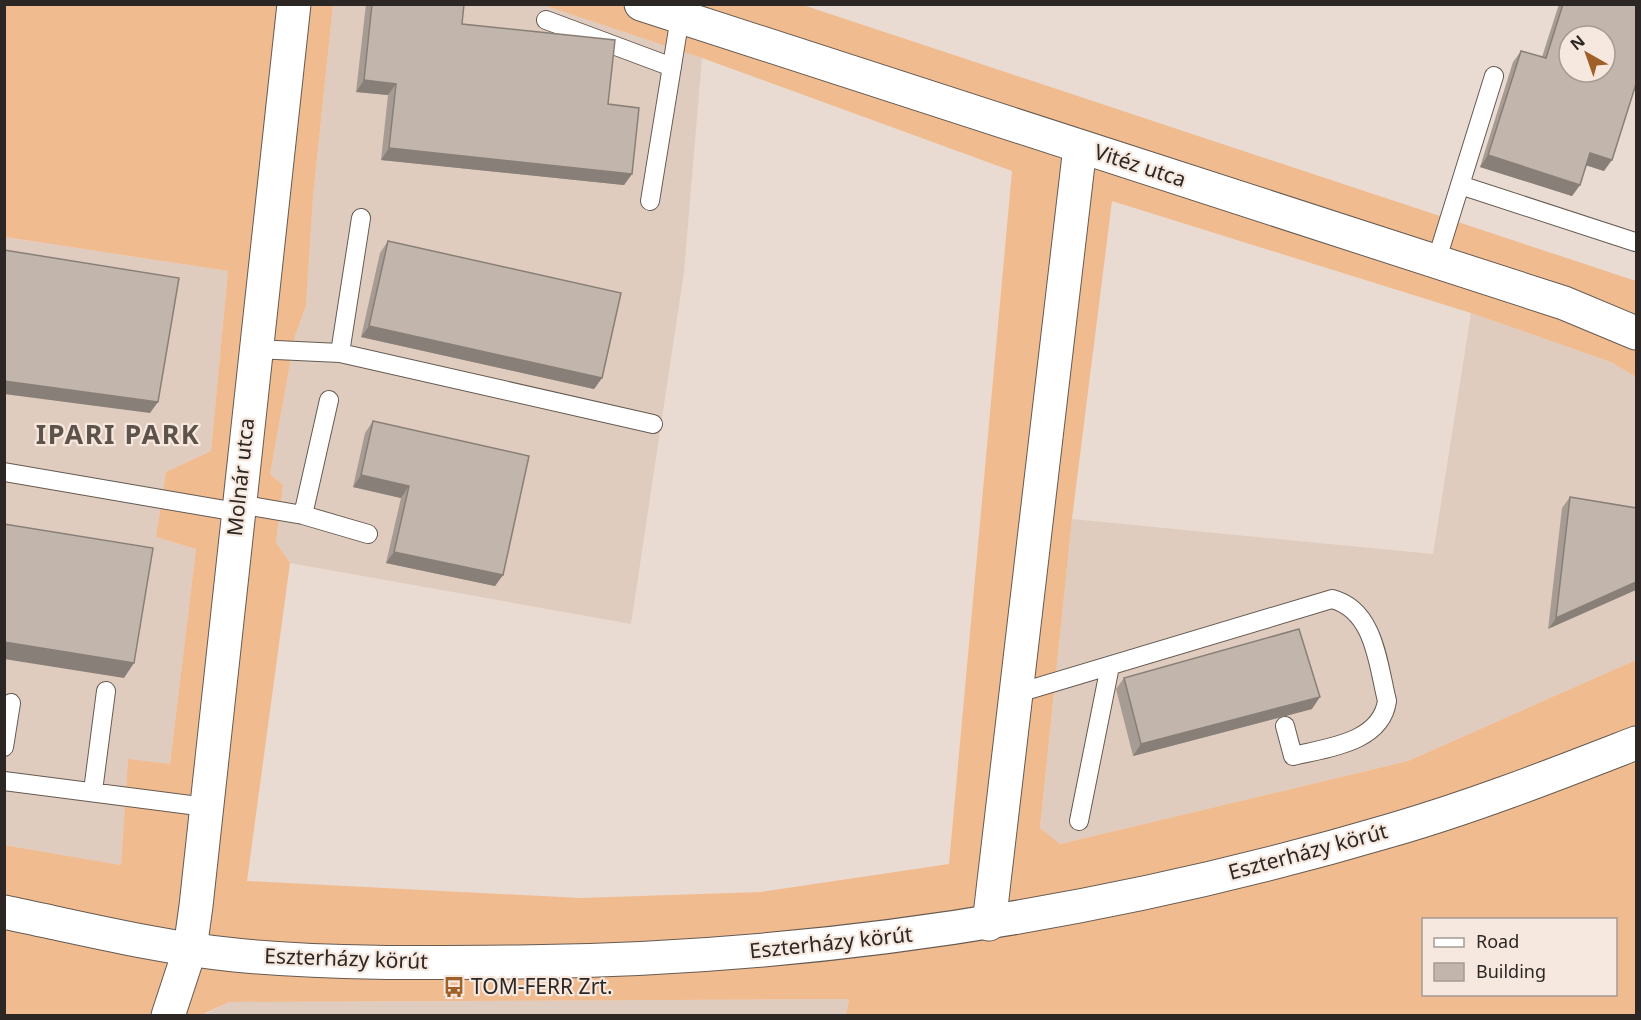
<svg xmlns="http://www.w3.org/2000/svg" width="1641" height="1020" viewBox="0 0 1641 1020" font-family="'Noto Sans',sans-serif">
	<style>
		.built { fill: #e0ccbe }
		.grass { fill: #f1bb90; fill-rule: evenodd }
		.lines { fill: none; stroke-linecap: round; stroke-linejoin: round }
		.service-casing { stroke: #655a51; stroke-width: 20 }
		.minor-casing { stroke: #655a51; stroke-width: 35 }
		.tertiary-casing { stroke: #655a51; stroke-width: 35 }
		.service { stroke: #fff; stroke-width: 18 }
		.minor { stroke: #fff; stroke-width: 33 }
		.tertiary { stroke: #fff; stroke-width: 33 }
		.wall { fill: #a79c93 }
		.shaded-wall { fill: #887f78 }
		.building { fill: #c2b5ab; stroke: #887f78; stroke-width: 1.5; fill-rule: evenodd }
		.labels { text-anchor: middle; stroke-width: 4.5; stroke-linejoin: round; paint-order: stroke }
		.street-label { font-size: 21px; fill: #2c2724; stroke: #f6e8de }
		.poi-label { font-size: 21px; fill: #2c2724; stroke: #f6e8de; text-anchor: start }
		.district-label { font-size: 27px; font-weight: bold; letter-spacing: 1.5px; fill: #5e534a; stroke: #f6e8de }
	</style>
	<rect width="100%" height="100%" fill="#e9dbd1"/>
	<path class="built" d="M333 5H543L702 58 684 272 631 624 290 563 276 544 283 485 270 474 295 336 306 306 313 197Z
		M4 237 228 271 211 451 166 472 156 537 196 549 170 764 128 760 121 865 5 845Z
		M1471 313 1611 362 1636 377V660L1408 761 1060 844 1040 829 1072 519 1433 554Z
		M849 999 846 1016H201L229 1002Z"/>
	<path class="grass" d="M5 5H333L313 197 306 306 295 336 270 474 283 485 276 543 290 563 247 881 581 898 760 892 949 864 1012 171 702 58 543 5H803L1636 281V377L1611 362 1471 313 1112 201 1072 519 1040 828 1060 844 1408 761 1636 660V1015H846L849 999 229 1002 201 1015H5L4 845 121 865 128 759 170 764 196 549 156 537 166 472 211 451 228 271 5 237ZM1424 920H1616V994H1424Z"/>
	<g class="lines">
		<defs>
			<path id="service" d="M546 20 672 67
				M1460 185 1635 242
				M650 201 680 17
				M1436 262 1494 76
				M255 349 340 353 653 424
				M340 353 361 218
				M4 472 237 512
				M238 504 303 515 368 534
				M303 515 329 400
				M1015 694 1332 599C1375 610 1378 665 1387 701 1381 743 1326 748 1293 756L1285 726
				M4 747 11 703
				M4 781 206 807
				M93 791 106 691
				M1079 821 1110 666"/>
			<path id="minor" d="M641 4 1564 303 1636 333
				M989 924 1080 147
				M168 1016 190 949 196 906 294 4"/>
			<path id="tertiary" d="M4 912C81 928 157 947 235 955 328 964 425 963 519 962 815 959 1108 914 1392 830 1475 806 1556 774 1636 743"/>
		</defs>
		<use href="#service" class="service-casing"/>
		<use href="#minor" class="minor-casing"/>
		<use href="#tertiary" class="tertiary-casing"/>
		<use href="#service" class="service"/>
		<use href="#minor" class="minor"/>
		<use href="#tertiary" class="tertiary"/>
	</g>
	<path class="wall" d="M366 4H464L462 24 608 104 632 174 624 185 381 160 388 95 356 92Z
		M1559 4H1636L1604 171 1586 165 1580 185 1572 196 1480 167 1513 62 1521 51 1542 57Z
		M388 241 602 378 594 389 361 337 380 253Z
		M373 421 503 575 495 586 386 563 401 498 353 487 365 433Z
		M1570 497 1636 508 1548 629 1562 508Z
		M1124 678 1312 709 1133 756 1116 689Z"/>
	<path class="shaded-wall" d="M364 80 396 84 388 95 356 92Z
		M389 148 632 174 624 185 381 160Z
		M1590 153 1612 160 1604 171 1582 164Z
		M1488 155 1580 185 1572 196 1480 167Z
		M369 326 602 378 594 389 361 337Z
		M4 381 158 402 150 413 4 394Z
		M361 475 409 486 401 498 353 487Z
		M394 552 503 575 495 586 386 563Z
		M1636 582V590L1548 629 1556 618Z
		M4 642 134 663 124 678 4 659Z
		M1320 697 1312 709 1133 756 1141 744Z"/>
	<path class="building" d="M372 4H464L462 24 615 40 608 104 639 108 632 174 389 148 396 84 364 80Z
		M1563 4H1636V84L1612 160 1590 153 1580 185 1488 155 1521 51 1546 58ZM1569 36H1605V72H1569Z
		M388 241 621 293 602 378 369 326Z
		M4 250 179 278 158 402 4 381Z
		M373 421 529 456 503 575 394 552 409 486 361 475Z
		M1570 497 1636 508V582L1556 618Z
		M4 524 153 548 134 663 4 642Z
		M1299 629 1320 697 1141 744 1124 678Z"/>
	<defs>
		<symbol id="bus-bare" viewBox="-9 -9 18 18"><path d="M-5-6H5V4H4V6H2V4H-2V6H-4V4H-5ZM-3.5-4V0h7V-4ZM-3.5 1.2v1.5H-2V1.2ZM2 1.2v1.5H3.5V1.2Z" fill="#9f6027" stroke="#f6e8de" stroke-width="2.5" paint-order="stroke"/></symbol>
	</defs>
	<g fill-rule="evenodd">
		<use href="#bus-bare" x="439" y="972" width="30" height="30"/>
	</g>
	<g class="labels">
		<g class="street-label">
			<text transform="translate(1140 166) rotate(18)" y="7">Vitéz utca</text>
			<text transform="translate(241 477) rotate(-84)" y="7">Molnár utca</text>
			<text transform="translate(1308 852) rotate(-15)" y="7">Eszterházy körút</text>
			<text transform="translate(831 943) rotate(-6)" y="7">Eszterházy körút</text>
			<text transform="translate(346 959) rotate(2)" y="7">Eszterházy körút</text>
		</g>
		<g class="poi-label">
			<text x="471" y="994">TOM-FERR Zrt.</text>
		</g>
		<g class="district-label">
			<text x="118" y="444">IPARI PARK</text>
		</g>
	</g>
	<rect width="1641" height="1020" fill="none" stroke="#2c2724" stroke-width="12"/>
	<rect x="1422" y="918" width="195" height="78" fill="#f6e8de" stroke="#a59b94" stroke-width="1.5"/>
	<rect x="1434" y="938" width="30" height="9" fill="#ffffff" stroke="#a59b94" stroke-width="1.5"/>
	<text x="1476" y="948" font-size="18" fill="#2c2724">Road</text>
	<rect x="1434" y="963" width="30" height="18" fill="#c2b5ab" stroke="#a59b94" stroke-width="1.5"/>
	<text x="1476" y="978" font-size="18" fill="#2c2724">Building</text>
	<g transform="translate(1587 54) rotate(320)"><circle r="28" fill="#f6e8de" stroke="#a59b94" stroke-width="1.5"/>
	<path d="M0-4.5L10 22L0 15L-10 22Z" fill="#9f6027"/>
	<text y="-9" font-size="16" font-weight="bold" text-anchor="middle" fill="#2c2724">N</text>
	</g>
</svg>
